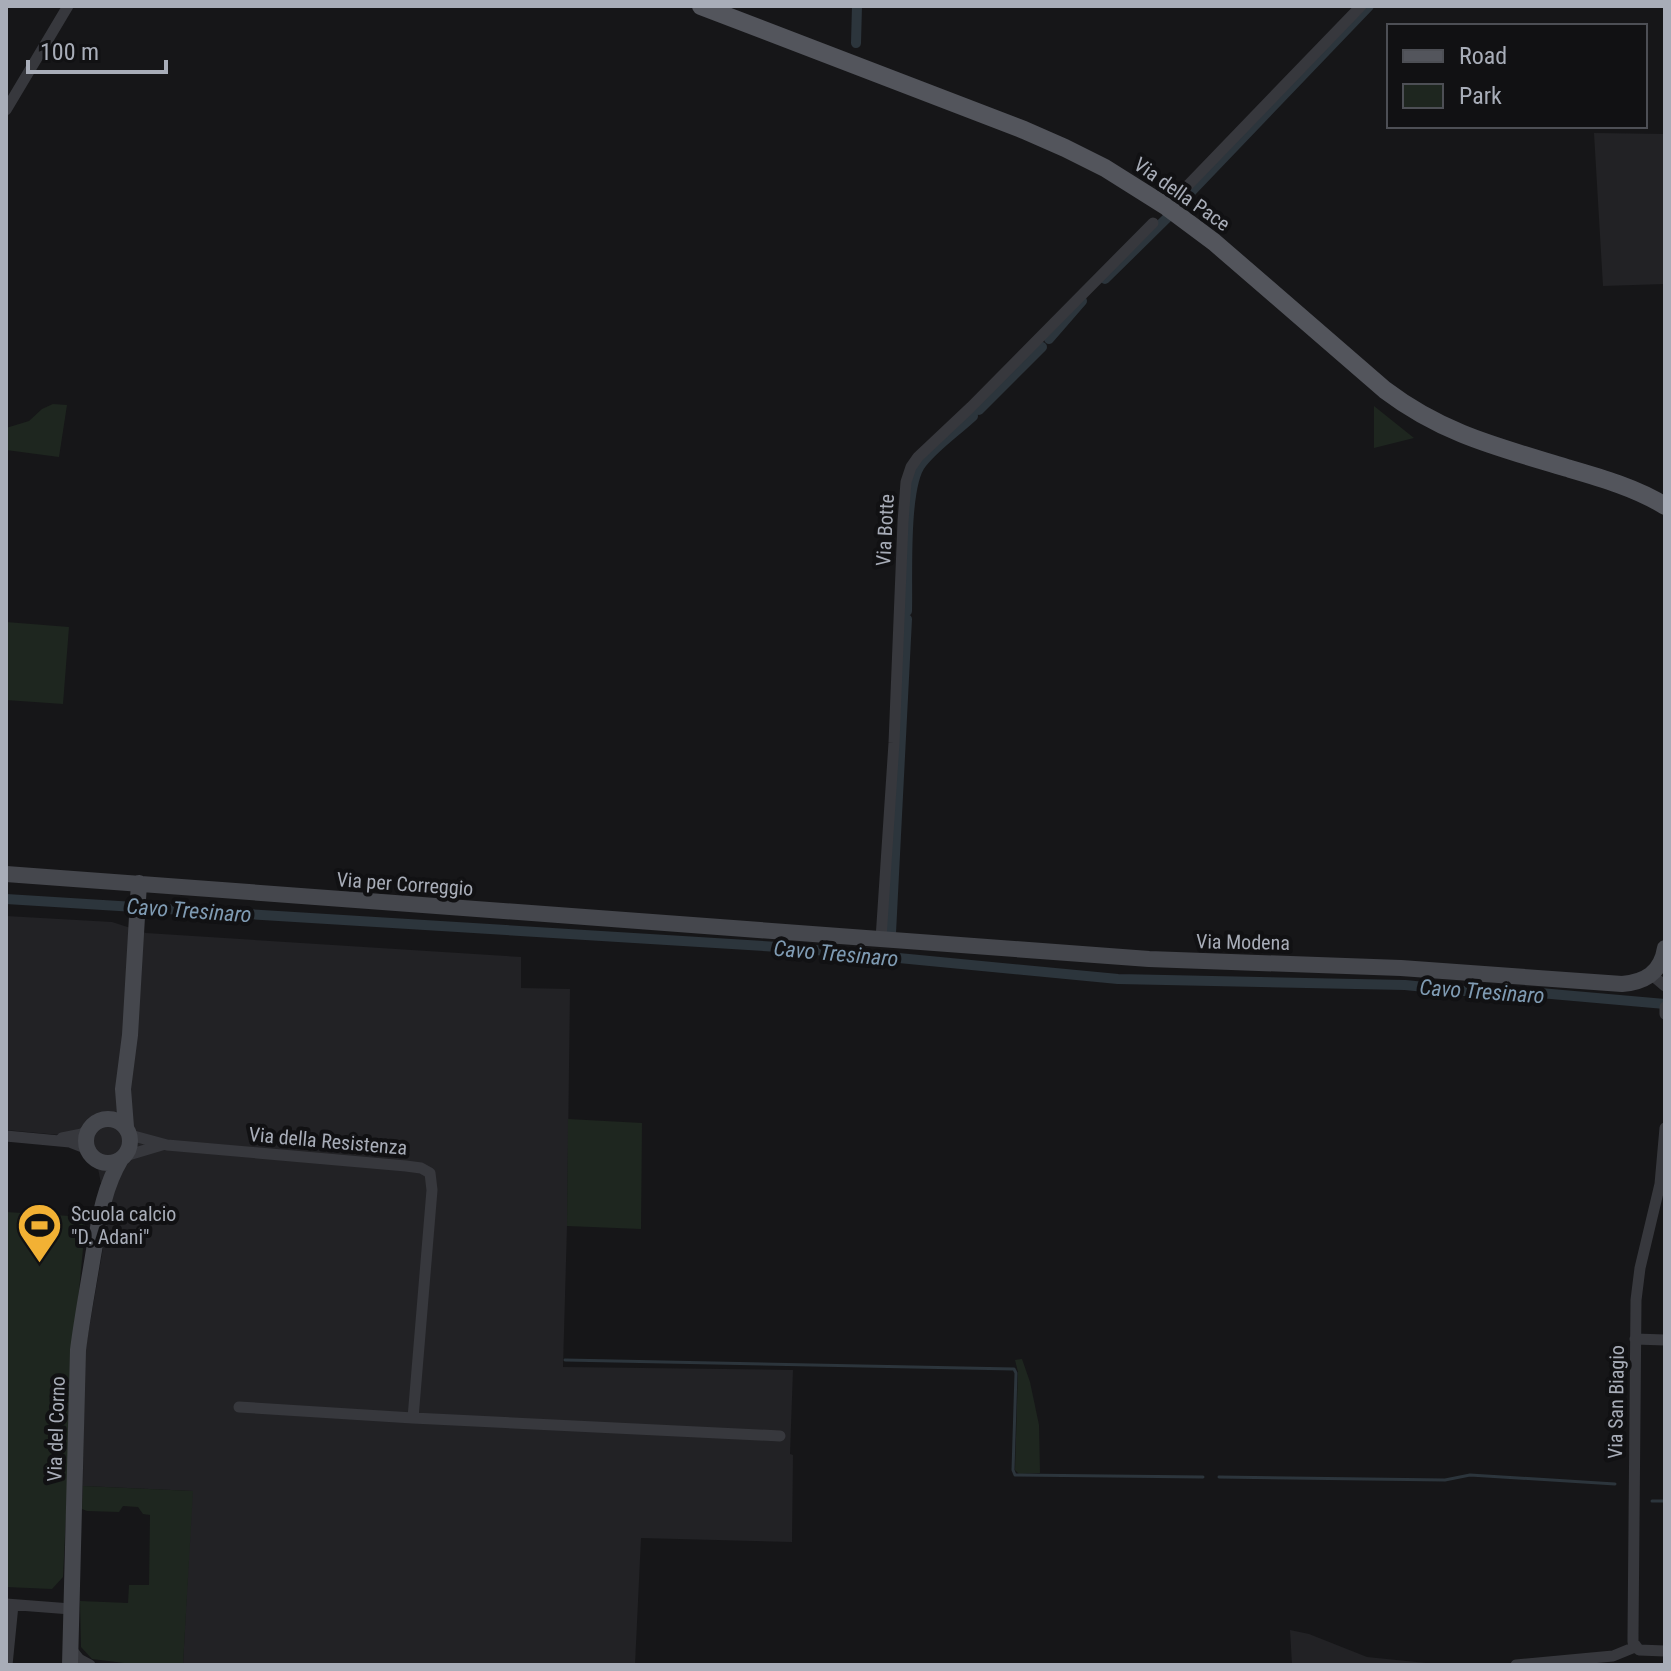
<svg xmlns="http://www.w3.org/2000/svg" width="1671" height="1671" viewBox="0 0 1671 1671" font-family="'Roboto Condensed',sans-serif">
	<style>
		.built { fill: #222225 }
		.green { fill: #1e261f }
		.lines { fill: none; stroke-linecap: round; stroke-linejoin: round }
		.stream { stroke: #2c353c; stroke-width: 3 }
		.canal { stroke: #2c353c; stroke-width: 10 }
		.street { stroke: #37383d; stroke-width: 11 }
		.secondary { stroke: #45474d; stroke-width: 16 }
		.primary { stroke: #53555c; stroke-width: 18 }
		.labels { text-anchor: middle; stroke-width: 8; stroke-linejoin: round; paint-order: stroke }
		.street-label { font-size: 20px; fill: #a8adb8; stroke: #111113 }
		.poi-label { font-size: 20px; fill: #a8adb8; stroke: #111113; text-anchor: start }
		.water-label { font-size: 22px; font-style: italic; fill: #7f9bb3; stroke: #111113 }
	</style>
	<rect width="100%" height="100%" fill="#161618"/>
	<path class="built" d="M1594 133 1665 134V284L1603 286Z
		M6 916 112 922 146 933 521 957V988L570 989 567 1226 563 1367 793 1370 790 1454 793 1455 792 1542 641 1538 635 1665H183L192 1491 83 1486 84 1358 108 1219 92 1138 6 1130Z
		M1290 1630 1309 1634 1367 1657 1446 1665H1292Z"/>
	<path class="green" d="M53 404 67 405 59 457 6 450V428L29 421 42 409Z
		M1374 406 1414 438 1374 448Z
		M6 622 69 627 63 704 6 700Z
		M568 1119 642 1123 641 1229 567 1226Z
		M6 1212 86 1217 75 1333 63 1577 52 1589 6 1587Z
		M1022 1359 1030 1382 1039 1425 1040 1473 1019 1474 1015 1470 1018 1372 1015 1360Z
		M83 1486 193 1491 183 1665H140L92 1659 81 1647 80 1601 128 1603 129 1585H149L150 1515 143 1514 138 1507 123 1506 119 1512 87 1511 82 1509Z"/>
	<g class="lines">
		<path class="stream" d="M565 1360 1014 1369 1016 1373 1013 1470 1015 1475 1203 1477
			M1219 1477 1445 1480 1470 1475 1615 1484
			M1652 1501H1665"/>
		<path class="canal" d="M856 43 857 6
			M1187 196 1369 6
			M1105 279 1168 217
			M1049 339 1082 301
			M979 410 1042 347
			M907 611C908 580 903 485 922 463 935 446 957 431 973 416
			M6 899 795 948 1118 979 1405 985 1495 994 1540 993 1665 1004
			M891 933 907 619"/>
		<path class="street" d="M6 110 68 6
			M1167 207 1361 6
			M881 939 894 743 903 522 906 482 911 467 918 457 971 407 1153 223
			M1652 975 1665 986
			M1665 1007V1014
			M1665 1128 1660 1184 1640 1268 1636 1300 1633 1636V1642L1639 1650 1665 1651
			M130 1135 167 1145 406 1166 421 1168 430 1173 432 1190 413 1418
			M6 1136 70 1142 88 1149
			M62 1138 82 1134 93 1125
			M125 1156 162 1145
			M1635 1339 1665 1340
			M239 1407 413 1418 780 1436
			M6 1604 71 1609
			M71 1649 79 1659 90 1665
			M7 1665 13 1605
			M1516 1665 1613 1656 1635 1647"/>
		<path class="secondary" d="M6 874 1149 959 1401 968 1622 984C1645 982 1661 973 1665 948
			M86 1141a22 22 0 1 1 44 0a22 22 0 1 1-44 0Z
			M126 1127 123 1089 130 1035 139 883
			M70 1665 78 1350C82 1318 88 1287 93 1256 99 1222 103 1189 121 1159"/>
		<path class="primary" d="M701 6 1024 130 1065 148 1105 168 1167 207 1214 242 1385 390C1443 434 1498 447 1567 468 1598 477 1637 488 1665 506"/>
	</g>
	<defs>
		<symbol id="stadium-pin" viewBox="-11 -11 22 30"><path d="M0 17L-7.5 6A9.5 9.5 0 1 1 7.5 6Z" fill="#f2b134" stroke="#111113"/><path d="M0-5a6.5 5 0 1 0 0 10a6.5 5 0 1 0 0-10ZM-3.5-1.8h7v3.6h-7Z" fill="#111"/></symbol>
	</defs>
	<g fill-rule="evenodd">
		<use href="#stadium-pin" x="14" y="1200" width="51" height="69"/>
	</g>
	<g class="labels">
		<g class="street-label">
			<text transform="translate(1182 194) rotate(35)" y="7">Via della Pace</text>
			<text transform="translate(885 530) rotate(-87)" y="7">Via Botte</text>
			<text transform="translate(405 884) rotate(4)" y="7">Via per Correggio</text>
			<text transform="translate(1243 942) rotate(1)" y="7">Via Modena</text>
			<text transform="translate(328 1141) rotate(5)" y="7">Via della Resistenza</text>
			<text transform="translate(1616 1402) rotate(-89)" y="7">Via San Biagio</text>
			<text transform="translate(56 1429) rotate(-88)" y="7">Via del Corno</text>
		</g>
		<g class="poi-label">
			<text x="71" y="1221">Scuola calcio<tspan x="71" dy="23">"D. Adani"</tspan></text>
		</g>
		<g class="water-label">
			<text transform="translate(189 910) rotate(4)" y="8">Cavo Tresinaro</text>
			<text transform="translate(836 953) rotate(5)" y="8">Cavo Tresinaro</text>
			<text transform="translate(1482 991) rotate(4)" y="8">Cavo Tresinaro</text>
		</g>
	</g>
	<rect width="1671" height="1671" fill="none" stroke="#a8adb8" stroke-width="16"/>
	<rect x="1387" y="24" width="260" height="104" fill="#111113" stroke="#4d4f55" stroke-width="2"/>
	<rect x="1403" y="50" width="40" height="12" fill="#53555c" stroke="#4d4f55" stroke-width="2"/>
	<text x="1459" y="64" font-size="24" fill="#a8adb8">Road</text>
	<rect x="1403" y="84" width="40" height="24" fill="#1e261f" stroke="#4d4f55" stroke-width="2"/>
	<text x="1459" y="104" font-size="24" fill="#a8adb8">Park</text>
	<path d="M28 60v12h138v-12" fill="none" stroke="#a8adb8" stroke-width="4"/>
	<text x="40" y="60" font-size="24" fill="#a8adb8" stroke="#111113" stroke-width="6" paint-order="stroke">100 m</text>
</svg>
